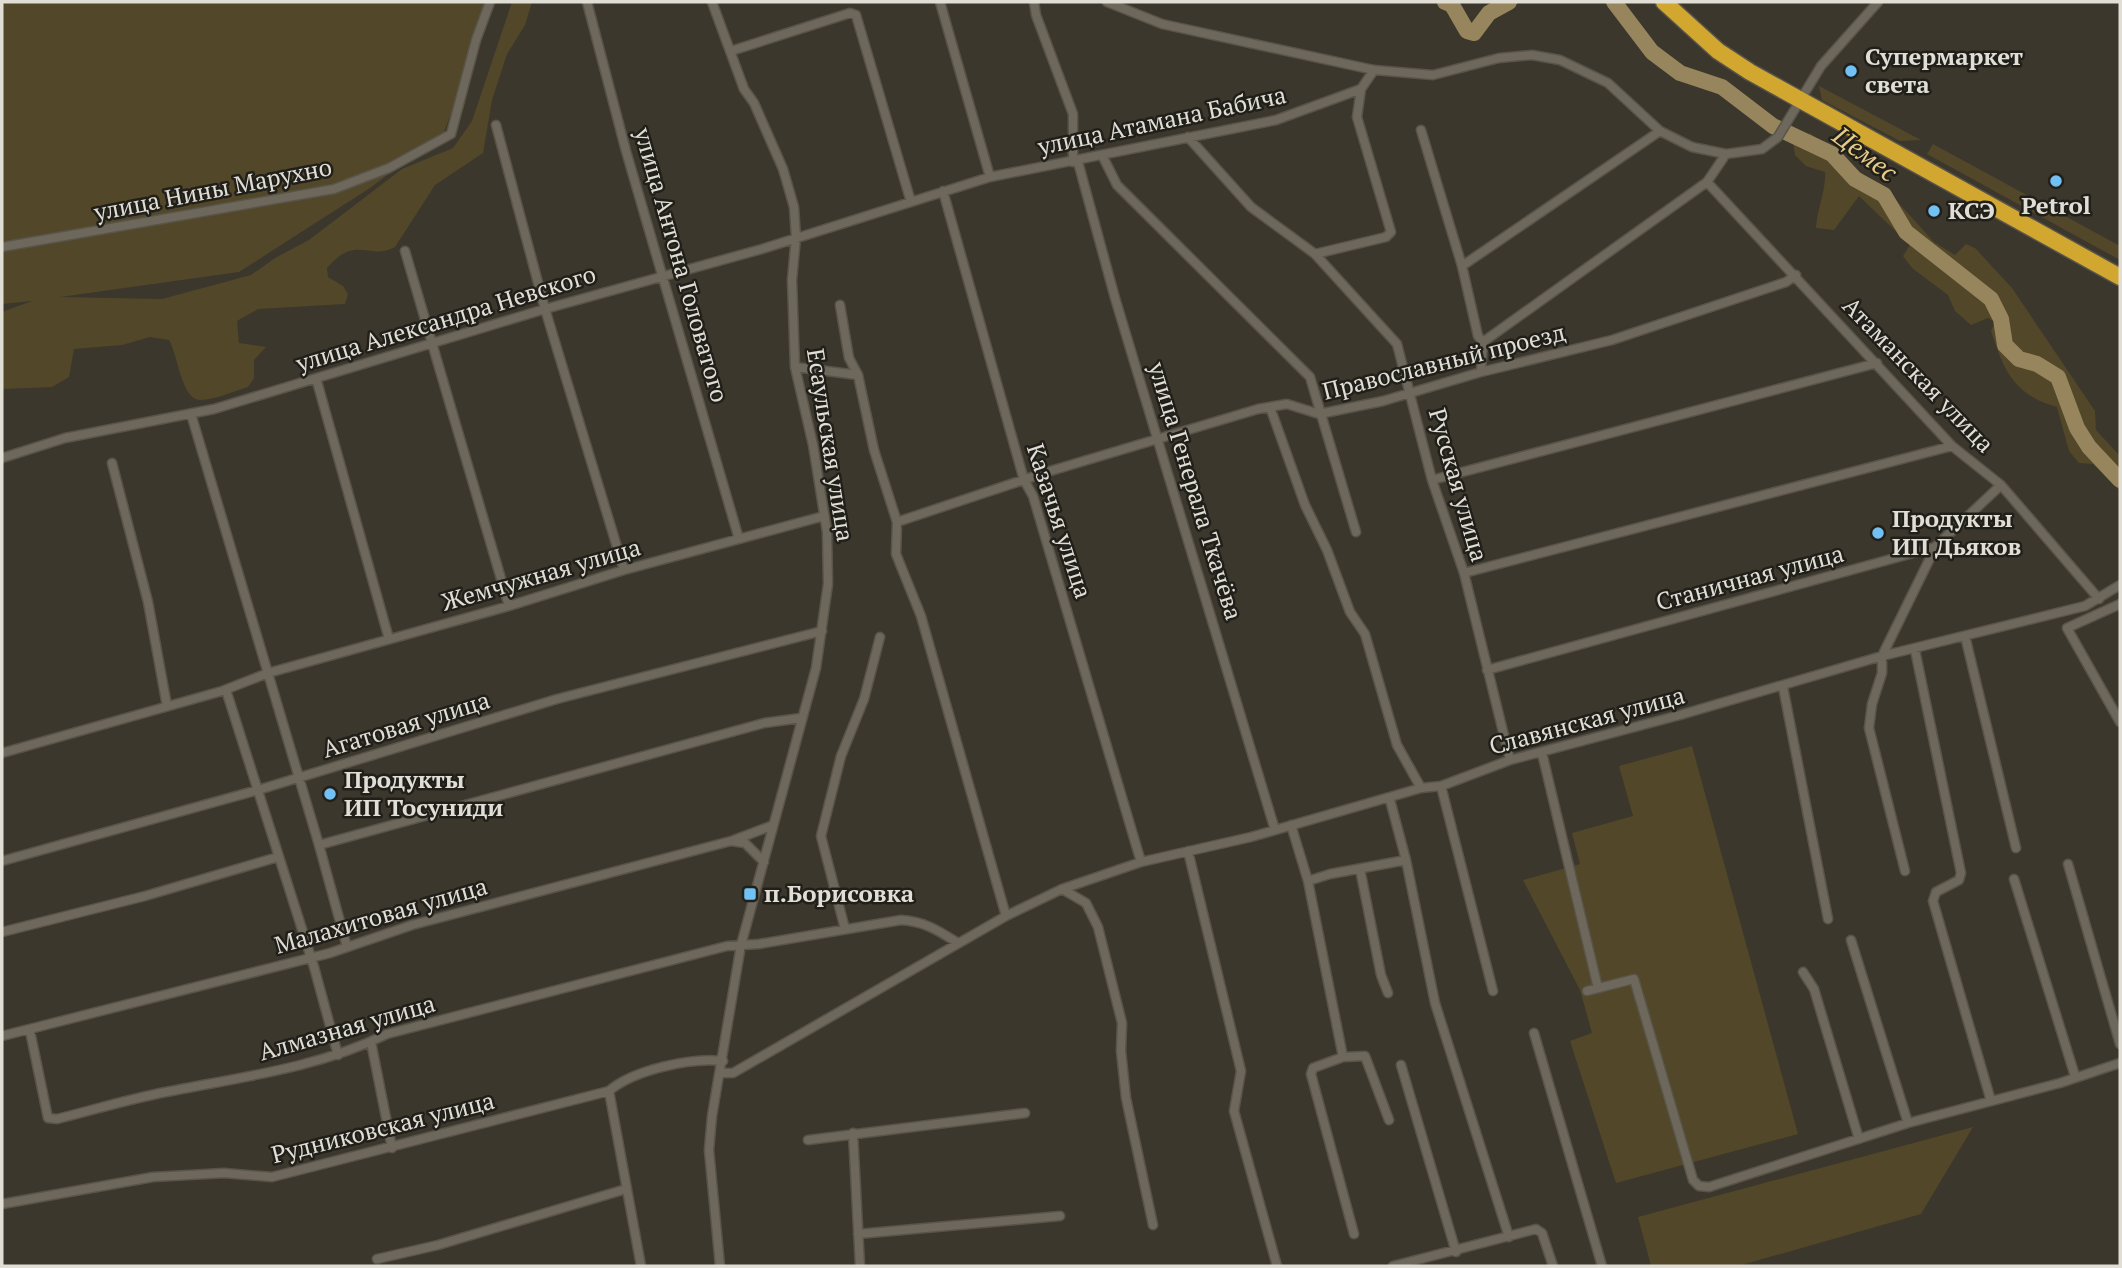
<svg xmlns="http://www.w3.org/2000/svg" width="2122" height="1268" viewBox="0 0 2122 1268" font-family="'PT Serif',serif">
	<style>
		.green { fill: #524729 }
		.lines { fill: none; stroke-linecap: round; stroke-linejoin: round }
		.river { stroke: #97865d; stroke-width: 16 }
		.street-casing { stroke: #58544a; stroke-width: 11 }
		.highway-casing { stroke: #58544a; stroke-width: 19 }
		.street { stroke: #6d685b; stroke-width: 8 }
		.highway { stroke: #d1a72f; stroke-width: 16 }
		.poi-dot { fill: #71c1f4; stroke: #211f1a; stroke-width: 2.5 }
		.labels { text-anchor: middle; stroke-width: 5; stroke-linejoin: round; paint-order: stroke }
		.poi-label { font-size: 24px; font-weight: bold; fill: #e1ded6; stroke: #211f1a; text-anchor: start }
		.street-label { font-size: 24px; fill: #e1ded6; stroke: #211f1a }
		.water-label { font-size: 26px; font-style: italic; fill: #e6cb88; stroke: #211f1a }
	</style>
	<rect width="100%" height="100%" fill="#3c372c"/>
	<path class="green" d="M2 2H493L444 132 370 188 239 272 60 297 162 299 251 275 275 258 309 240 402 169 453 148 472 121 512 2H532L525 25 507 54 492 100 483 153 435 185 395 247C368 261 356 234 327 268L328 277 343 286 348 294 345 304 258 309 237 321 239 343 266 347 254 360V378L248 387C234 391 215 400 200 400 181 399 178 355 169 340L150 337 122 345 74 349 69 377 52 387 2 389V312L32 301 2 304Z
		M1819 86 1921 140 1900 141 1822 100Z
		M1810 133 1895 199 1934 242 1955 255 1966 244 1975 248 2012 288 2095 411 2096 430 2120 456V491L2093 464 2079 463 2069 451 2057 407C2014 395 2004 371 1991 331L1995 322 1988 318 1971 325 1955 311 1948 295 1912 268 1903 256 1910 245 1859 196 1834 230 1816 228C1817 208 1826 192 1825 172L1806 166 1795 155 1793 142Z
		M1933 144 2120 246V260L1927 154Z
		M1692 746 1798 1134 1616 1183 1570 1041 1592 1033 1580 990 1523 880 1580 864 1572 833 1633 816 1619 766Z
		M1973 1127 1921 1214 1738 1266H1651L1638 1217Z"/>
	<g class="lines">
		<path class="river" d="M1445 2 1452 5 1467 31 1474 33 1489 13 1509 2
			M1614 2 1652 52 1680 73 1722 87 1773 126 1832 154 1855 179 1884 195 1906 232 1991 299 2001 319 2005 345 2019 359 2037 364 2058 377 2077 428 2089 447 2120 480"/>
		<defs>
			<path id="street" d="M587 2 626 151 739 539
				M712 2 744 89 754 103 783 169 794 207 796 237 792 280 795 367 813 445 827 532 828 584 816 668 741 945 712 1116 709 1150 720 1266
				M940 2 990 177
				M1034 2 1036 15 1073 114V162
				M1107 2 1162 24 1374 70 1433 75 1499 58 1532 55 1560 60 1608 83 1660 131 1692 147 1726 154 1762 149 1778 137 1821 66 1878 2
				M731 51 850 13 856 15 911 202
				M496 125 545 309 624 570
				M1421 130 1462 266 1478 336 1483 342
				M1188 137 1251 207 1315 254 1397 344 1432 480 1464 573 1510 760
				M1103 157 1117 185 1310 377 1356 532
				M1078 162 1115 298 1275 830
				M1707 182 1952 446 2001 485 2099 599
				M943 191 1024 480 1033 496 1141 862
				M2 247 334 189 389 168 451 134 476 40 490 2
				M405 251 509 606
				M1315 254 1386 237 1391 232 1357 117 1361 89
				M1462 266 1660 131
				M840 305 849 358 858 375 874 450 897 522 896 554 921 616 1006 916
				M795 367 858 375
				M1481 372 1483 342 1707 182 1726 154
				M316 378 389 639
				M1270 407 1305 505 1327 550 1350 612 1365 634 1397 745 1421 788
				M191 414 319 845 347 947
				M2 458 65 438 214 409 545 309 762 249 990 177 1276 120 1361 89 1374 70
				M112 463 148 602 167 706
				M1432 480 1877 363
				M897 522 1047 472 1258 409 1287 404 1319 414 1383 401 1481 372 1612 340 1786 282 1796 275
				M1464 573 1952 446
				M2120 604 2067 628 2120 722
				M1965 636 2016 848
				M1915 650 1961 873 1959 880 1936 892 1933 901 1991 1101
				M1487 670 1935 547 2001 485
				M1783 687 1828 919
				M226 690 314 967 338 1055
				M2 753 222 691 268 673 509 606 624 570 824 516
				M1542 753 1598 988
				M1441 786 1493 991
				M1390 800 1406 860 1435 1003 1509 1237
				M1291 825 1308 881 1330 874 1406 860
				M734 840 771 826
				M319 845 764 723 801 718
				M1188 851 1241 1071 1234 1111 1277 1266
				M2 861 258 790 557 699 822 631
				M2068 864 2120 1044
				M1360 869 1381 975 1388 993
				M1905 871 1869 728 1872 704 1882 673V656L1935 548
				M2014 879 2075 1076
				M1308 881 1343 1057
				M1062 889 1086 903 1098 927 1122 1023 1121 1051 1126 1098 1153 1225
				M845 929 821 836 841 756 864 699 880 637
				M2 932 145 896 278 857
				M1851 940 1908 1123
				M1803 972 1814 989 1859 1139
				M1587 991 1634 979 1693 1180 1699 1186 1709 1187 1908 1123 2060 1083 2120 1063
				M30 1031 48 1118 57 1119C93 1110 129 1099 166 1092 241 1077 318 1068 387 1034L727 946 759 944 901 920C924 921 939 931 958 943
				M1534 1033 1602 1266
				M2 1036 330 953 412 925 731 841 745 843 764 862
				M371 1042 392 1148
				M1401 1065 1456 1252
				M721 1073H733L1006 916 1062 889 1141 862 1251 837 1421 788 1441 786 1510 760 1680 715 1882 656 2085 606 2120 585
				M609 1091 641 1266
				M853 1133 860 1266
				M808 1140 1025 1113
				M2 1204 153 1177 224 1173 272 1177 609 1091C633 1070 692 1057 723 1061
				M858 1234 1060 1216
				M1354 1234 1311 1074 1313 1068 1343 1057 1365 1056 1389 1120
				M377 1259 438 1245 626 1189
				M1393 1266 1536 1229 1542 1233 1553 1266"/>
			<path id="highway" d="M1664 2 1718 51 1750 72 2120 277"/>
		</defs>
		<use href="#street" class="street-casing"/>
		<use href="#highway" class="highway-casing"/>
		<use href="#street" class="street"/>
		<use href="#highway" class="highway"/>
	</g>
	<g class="poi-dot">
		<circle cx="1851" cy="71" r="7"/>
		<circle cx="2056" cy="181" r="7"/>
		<circle cx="1934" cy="211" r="7"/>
		<circle cx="1878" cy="533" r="7"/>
		<circle cx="330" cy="794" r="7"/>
		<rect x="743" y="887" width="14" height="14" rx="3.5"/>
	</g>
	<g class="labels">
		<g class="poi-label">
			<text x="1865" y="65">Супермаркет<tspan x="1865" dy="28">света</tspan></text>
			<text x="2056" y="214" text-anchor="middle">Petrol</text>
			<text x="1948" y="219">КСЭ</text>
			<text x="1892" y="527">Продукты<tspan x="1892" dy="28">ИП Дьяков</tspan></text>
			<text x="344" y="788">Продукты<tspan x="344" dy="28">ИП Тосуниди</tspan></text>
			<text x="764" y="902">п.Борисовка</text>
		</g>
		<g class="street-label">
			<text transform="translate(1162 121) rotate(-12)" y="8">улица Атамана Бабича</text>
			<text transform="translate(213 190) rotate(-11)" y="8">улица Нины Марухно</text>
			<text transform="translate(681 265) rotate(74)" y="8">улица Антона Головатого</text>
			<text transform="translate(446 319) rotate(-17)" y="8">улица Александра Невского</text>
			<text transform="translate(1444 362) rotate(-14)" y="8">Православный проезд</text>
			<text transform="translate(1918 375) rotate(46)" y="8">Атаманская улица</text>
			<text transform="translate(830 445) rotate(81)" y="8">Есаульская улица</text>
			<text transform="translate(1458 485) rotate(74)" y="8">Русская улица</text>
			<text transform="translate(1195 491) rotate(73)" y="8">улица Генерала Ткачёва</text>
			<text transform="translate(1059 521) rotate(72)" y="8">Казачья улица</text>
			<text transform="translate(541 575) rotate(-16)" y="8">Жемчужная улица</text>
			<text transform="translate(1750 578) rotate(-15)" y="8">Станичная улица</text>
			<text transform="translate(1587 721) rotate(-15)" y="8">Славянская улица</text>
			<text transform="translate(406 725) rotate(-17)" y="8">Агатовая улица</text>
			<text transform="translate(381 916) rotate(-16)" y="8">Малахитовая улица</text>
			<text transform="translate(347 1028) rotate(-16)" y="8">Алмазная улица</text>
			<text transform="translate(383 1128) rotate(-14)" y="8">Рудниковская улица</text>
		</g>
		<g class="water-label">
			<text transform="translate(1865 154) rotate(37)" y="9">Цемес</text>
		</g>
	</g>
	<rect width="2122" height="1268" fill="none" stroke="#e1ded6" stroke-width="7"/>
</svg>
